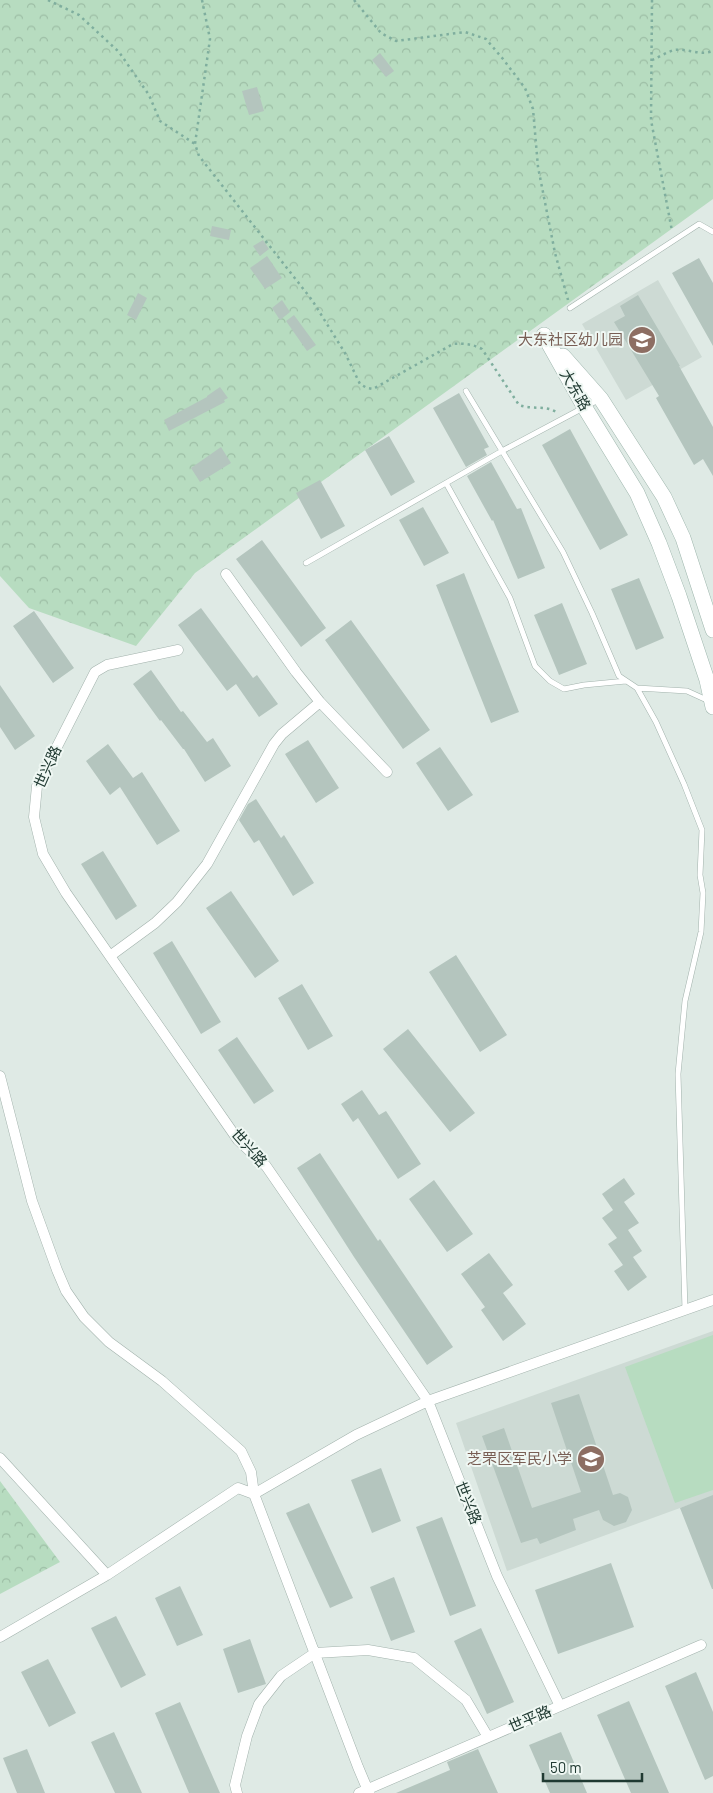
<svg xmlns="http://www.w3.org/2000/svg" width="713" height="1793" viewBox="0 0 713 1793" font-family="Barlow,'Noto Sans SC',sans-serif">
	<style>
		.built { fill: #cddad4 }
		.forest { fill: url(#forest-crowns) }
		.park { fill: #b7dcc0 }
		.building { fill: #b4c5be }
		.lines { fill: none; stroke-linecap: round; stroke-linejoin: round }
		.lane-casing { stroke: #a2b2ac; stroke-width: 6 }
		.street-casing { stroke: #a2b2ac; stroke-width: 11 }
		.secondary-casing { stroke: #9eb6ad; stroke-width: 16 }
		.path { stroke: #7fae9e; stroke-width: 2.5; stroke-dasharray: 2.5 4; stroke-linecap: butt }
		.lane { stroke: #fff; stroke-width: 5 }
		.street { stroke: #fff; stroke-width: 10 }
		.secondary { stroke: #fff; stroke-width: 15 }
		.labels { text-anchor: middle; stroke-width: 4; stroke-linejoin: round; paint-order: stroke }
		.education-label { font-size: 15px; fill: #785e54; stroke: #eff7f3; text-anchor: end }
		.street-label { font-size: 15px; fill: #203a32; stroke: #eff7f3 }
	</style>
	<defs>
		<pattern id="forest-crowns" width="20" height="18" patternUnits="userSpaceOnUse" patternTransform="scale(1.25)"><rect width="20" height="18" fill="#b7dcc0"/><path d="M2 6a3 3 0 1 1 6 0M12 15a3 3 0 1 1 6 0" fill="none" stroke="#9dbea5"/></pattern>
	</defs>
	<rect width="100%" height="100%" fill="#dfeae5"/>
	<path class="built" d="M658 280 702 357 626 400 582 324Z
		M713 1331V1496L507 1571 456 1423Z"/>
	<path class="forest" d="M0 0H713V199L195 573 136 646 29 608 0 576Z
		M0 1481 60 1562 0 1594Z"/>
	<path class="park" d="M713 1335V1490L675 1503 625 1367Z"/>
	<path class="building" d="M380 53 394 71 386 77 372 60Z
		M257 87 264 111 249 115 242 91Z
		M212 226 231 230 229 240 210 236Z
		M263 240 269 249 260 256 253 246Z
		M267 256 282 278 265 289 250 268Z
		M699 258 713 283V346L672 273Z
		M138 293 147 298 136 320 127 315Z
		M638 295 680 366H679L713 427V476L703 459 694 465 656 398 659 396 614 322 625 316 620 306Z
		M282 300 290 312 280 320 272 308Z
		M294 315 316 345 307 351 286 321Z
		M220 387 228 398 224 400 225 402 169 431 164 420 207 397V396Z
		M459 393 489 447 484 449 487 455 466 467 433 408Z
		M570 429 628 535 600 550 542 445Z
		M389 436 415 482 391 496 365 450Z
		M221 447 231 463 200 482 191 468Z
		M491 462 517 509 521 508 545 568 518 579 493 520 492 521 467 476Z
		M320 480 345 526 321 539 296 493Z
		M423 507 449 553 424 566 399 520Z
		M262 540 326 628 301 647 236 559Z
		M464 573 519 712 491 723 436 585Z
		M639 578 664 638 636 650 611 589Z
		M562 603 587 664 559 675 534 615Z
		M201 608 253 678 257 675 278 704 259 717 236 684 227 691 178 625Z
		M34 611 74 668 53 683 13 626Z
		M351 620 430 730 403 749 325 640Z
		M151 670 181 712 183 711 207 742 213 738 231 766 205 782 184 749H183L161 720 160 721 133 684Z
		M0 685 35 736 15 750 0 727Z
		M308 740 339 788 316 803 285 754Z
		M108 744 133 778 142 772 180 831 157 845 120 787 110 795 86 761Z
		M440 747 473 795 448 811 416 763Z
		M256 799 281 838 284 835 314 883 293 896 259 840 254 843 239 820 248 804Z
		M103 851 137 906 116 920 81 864Z
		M231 891 279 961 255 978 206 908Z
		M172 941 221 1022 201 1034 153 953Z
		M456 955 507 1035 480 1052 429 972Z
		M302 984 333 1036 308 1050 278 998Z
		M408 1029 475 1113 450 1132 383 1049Z
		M237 1037 274 1091 254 1104 218 1050Z
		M362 1090 379 1115 386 1111 421 1164 398 1179 358 1118 353 1122 341 1104Z
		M320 1153 378 1241 380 1239 453 1347 427 1365 354 1257 297 1168Z
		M624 1178 635 1194 624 1202 639 1223 628 1230 642 1251 633 1257 647 1277 628 1291 614 1271 623 1265 608 1244 617 1238 602 1218 613 1210 602 1194Z
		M434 1180 473 1234 447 1252 409 1199Z
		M489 1253 513 1285 503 1293 526 1324 503 1341 481 1310 485 1307 461 1274Z
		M579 1394 613 1495 620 1493 628 1497 632 1510 626 1522 614 1526 603 1520 599 1510 573 1519 576 1530 540 1544 537 1538 521 1543 482 1436 504 1428 532 1508 581 1492 551 1403Z
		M381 1468 401 1521 372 1533 351 1480Z
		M713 1495V1589H712L680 1508Z
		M309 1503 353 1598 330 1608 286 1513Z
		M442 1517 476 1606 450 1616 416 1527Z
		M611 1563 634 1627 558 1654 535 1590Z
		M394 1577 415 1632 391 1641 370 1587Z
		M180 1586 203 1635 177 1646 155 1598Z
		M116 1616 146 1675 121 1688 91 1628Z
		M481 1628 514 1702 487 1714 454 1641Z
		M250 1639 266 1684 238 1693 223 1649Z
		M48 1659 76 1713 49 1727 21 1672Z
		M696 1672 713 1712V1776L705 1780 665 1686Z
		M629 1701 669 1793H631L597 1715Z
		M180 1702 220 1793H189L155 1713Z
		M114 1732 142 1793H115L91 1742Z
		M561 1732 587 1793H550L529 1745Z
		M27 1749 45 1793H17L3 1758Z
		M478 1749 498 1793H396L450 1770 447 1762Z"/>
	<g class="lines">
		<defs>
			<path id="lane" d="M570 308 699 224 713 232
				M466 391 563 552 592 613 619 676 637 688 656 722 684 784 702 830 700 875 703 893 701 932 685 1001 678 1074 685 1310
				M446 483 510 598 535 666 550 681 564 689 584 685 626 681
				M306 563 502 451 598 400
				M637 688 687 691 709 701"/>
			<path id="street" d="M226 574 296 672 320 702 387 772
				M178 650 107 665 95 672 37 786 34 817 43 854 66 893 238 1140 266 1166 428 1401 497 1576 560 1706
				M110 956 155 923 177 902 207 864 274 744 282 734 320 702
				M0 1076 32 1201 57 1270 66 1291 84 1317 109 1342 162 1381 241 1451 251 1472 254 1494 358 1767 369 1793
				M0 1458 107 1575
				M0 1637 107 1575 238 1488 254 1494 356 1435 428 1401 713 1300
				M237 1793 235 1785 247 1736 259 1704 281 1676 315 1653 368 1650 414 1658 466 1700 488 1737
				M359 1793 701 1645"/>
			<path id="secondary" d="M544 335 585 408 637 493 659 543 679 596 707 680 713 707
				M563 356 601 399 664 497 683 538 713 630"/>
		</defs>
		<use href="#lane" class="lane-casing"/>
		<use href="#street" class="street-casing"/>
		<use href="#secondary" class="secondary-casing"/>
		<path class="path" d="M48 0 79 15 119 52 149 95 160 121 195 144
			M202 0 210 39 195 144 199 156 312 300 345 353 360 384 367 388 373 389 453 344C464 343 472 344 482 349L519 405C533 410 545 405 556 412
			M354 0 381 33 396 41 465 32 486 39 503 59 525 88 533 109 538 167 555 253 568 300
			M652 0 651 120 672 231
			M652 60C659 57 667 52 674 50 687 48 700 56 713 51"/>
		<use href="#lane" class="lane"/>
		<use href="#street" class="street"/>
		<use href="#secondary" class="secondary"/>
	</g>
	<defs>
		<symbol id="school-disc" viewBox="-11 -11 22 22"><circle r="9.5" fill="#8d6e63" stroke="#eff7f3"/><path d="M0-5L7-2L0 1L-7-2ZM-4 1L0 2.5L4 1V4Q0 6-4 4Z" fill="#fff"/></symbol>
	</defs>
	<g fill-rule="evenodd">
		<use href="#school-disc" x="626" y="324" width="32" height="32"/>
		<use href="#school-disc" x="575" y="1443" width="32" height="32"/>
	</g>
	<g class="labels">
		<g class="education-label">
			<text x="623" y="345">大东社区幼儿园</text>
			<text x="572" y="1464">芝罘区军民小学</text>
		</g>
		<g class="street-label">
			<text transform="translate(575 390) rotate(60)" y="5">大东路</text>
			<text transform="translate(48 767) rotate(-66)" y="5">世兴路</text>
			<text transform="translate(249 1148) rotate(48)" y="5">世兴路</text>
			<text transform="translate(468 1503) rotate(68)" y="5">世兴路</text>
			<text transform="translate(530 1719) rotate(-23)" y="5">世平路</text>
		</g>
	</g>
	<path d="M543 1773v8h99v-8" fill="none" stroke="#203a32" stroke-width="2.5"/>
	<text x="550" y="1773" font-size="15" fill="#203a32" stroke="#eff7f3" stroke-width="4" paint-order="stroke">50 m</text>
</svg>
